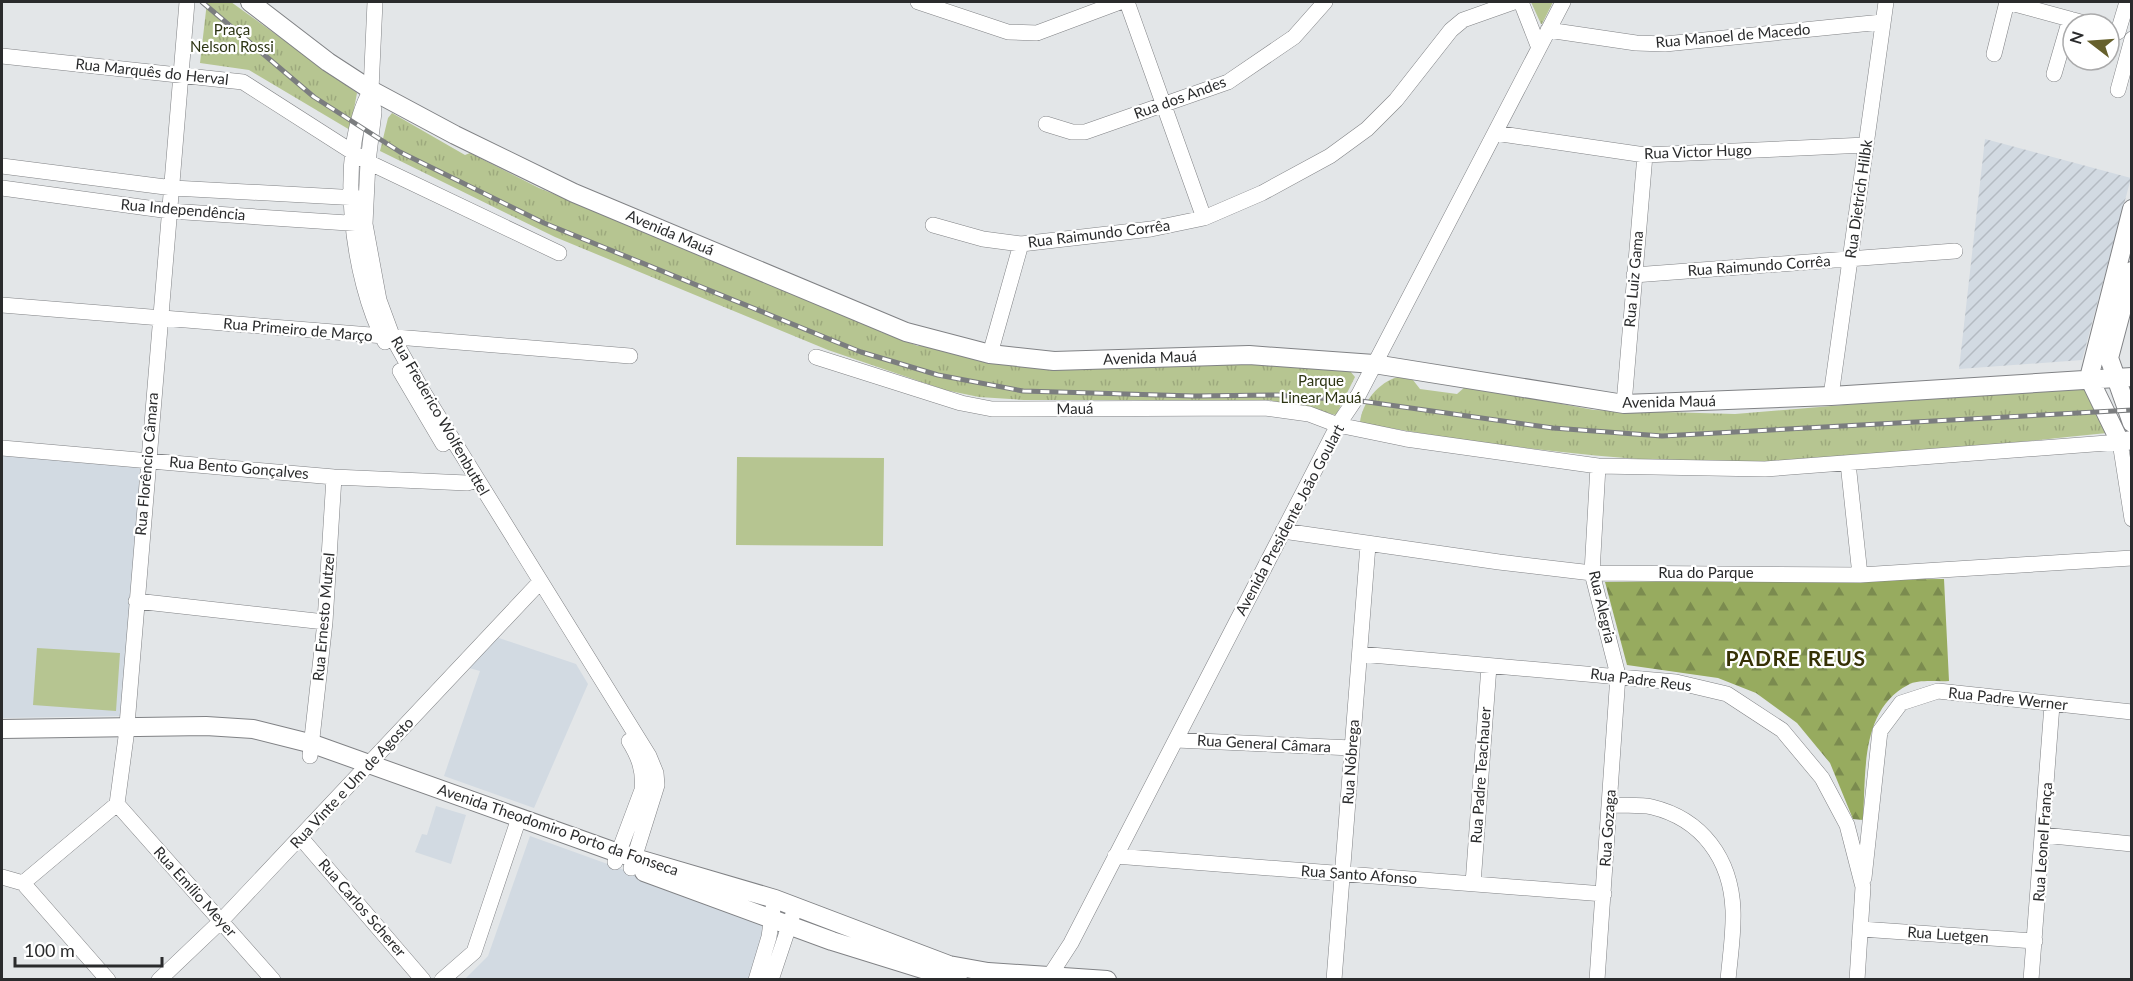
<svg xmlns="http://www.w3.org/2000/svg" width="2133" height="981" viewBox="0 0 2133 981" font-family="Lato,sans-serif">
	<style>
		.built { fill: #d2dae2 }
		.industrial { fill: url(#industrial-furrows) }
		.forest { fill: url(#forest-firs) }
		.park { fill: url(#park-tufts) }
		.pitch { fill: #b6c591 }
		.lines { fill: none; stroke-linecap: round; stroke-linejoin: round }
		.minor-casing { stroke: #808285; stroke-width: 16 }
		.major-casing { stroke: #808285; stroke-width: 20 }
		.minor { stroke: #fff; stroke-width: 15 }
		.major { stroke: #fff; stroke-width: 18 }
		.rail-casing { stroke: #7b7d7f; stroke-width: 5 }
		.rail { stroke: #fff; stroke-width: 3; stroke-dasharray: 9; stroke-linecap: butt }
		.labels { text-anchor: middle; stroke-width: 4.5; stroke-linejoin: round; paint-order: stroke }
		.park-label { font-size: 15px; fill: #2d3514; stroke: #fff }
		.street-label { font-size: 15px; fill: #2a2b2c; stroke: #fff }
		.district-label { font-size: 21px; font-weight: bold; letter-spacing: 1.5px; fill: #363106; stroke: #fff }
	</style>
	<defs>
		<pattern id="industrial-furrows" width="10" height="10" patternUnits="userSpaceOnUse" patternTransform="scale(1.5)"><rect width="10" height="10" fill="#d2dae2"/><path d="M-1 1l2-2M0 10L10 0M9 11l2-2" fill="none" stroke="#b4bbc2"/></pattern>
		<pattern id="forest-firs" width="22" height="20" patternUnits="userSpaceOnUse" patternTransform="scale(1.5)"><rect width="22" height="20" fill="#97ab5f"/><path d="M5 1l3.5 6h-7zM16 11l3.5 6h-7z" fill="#7b8b4f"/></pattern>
		<pattern id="park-tufts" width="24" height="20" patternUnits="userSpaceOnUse" patternTransform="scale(1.5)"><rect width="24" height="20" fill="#b6c591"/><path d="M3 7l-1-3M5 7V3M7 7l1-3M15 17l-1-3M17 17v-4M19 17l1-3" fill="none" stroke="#9da97d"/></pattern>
	</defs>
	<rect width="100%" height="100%" fill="#e3e6e8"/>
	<path class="built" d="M2 452 145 465 121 716 2 718Z
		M496 637 576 664 588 684 534 808 444 776 480 671 469 668Z
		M436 806 466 815 451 864 415 852 422 834 427 835Z
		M530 836 760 919 765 938 752 979 464 980 488 956Z"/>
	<path class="industrial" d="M1985 139 2131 178 2082 360 1959 369Z"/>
	<path class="forest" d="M1944 579 1949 681C1937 682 1918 679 1908 685 1860 710 1866 774 1863 820L1853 819 1830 763 1797 723 1756 693 1718 678 1627 665 1605 582Z"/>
	<path class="park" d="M207 2H231L357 93 350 130 249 70 200 63Z
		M1531 2H1553L1542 24H1541Z
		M392 113 465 155 470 153 539 188 878 326 881 332 918 346 926 342 1037 365 1106 369 1249 363 1350 371 1355 377 1336 415 1269 400H1024L979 397 945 390 828 350 555 237 380 151 388 118Z
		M1398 377 1413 380 1420 389 1457 394 1466 386 1594 410 1735 414 2083 385 2107 433C1965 447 1809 468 1667 461 1564 455 1462 441 1360 423 1362 402 1379 382 1398 377Z"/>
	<path class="pitch" d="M737 457 884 458 883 546 736 545Z
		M37 648 120 653 116 711 33 705Z"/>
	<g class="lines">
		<defs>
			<path id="minor" d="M375 2 371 90 374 112 368 162 365 224 379 300 393 338 422 390 649 756 656 773 657 785 631 868
				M918 2 1008 32 1037 33 1120 2
				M1127 2 1204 218
				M1521 2 1539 48
				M1548 30 1636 43 1665 44 1882 22
				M2118 32 2127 2
				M1994 54 2007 2 2088 24
				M2 56 243 82 368 162 559 253
				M2054 74 2070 19
				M371 90C335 151 352 281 385 342
				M2118 90 2132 39
				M1046 124 1072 132H1085L1228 82 1294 37 1325 2
				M1495 133 1645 155 1866 145
				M2 166 173 188 359 198
				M2 188 170 211 363 224
				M933 225 983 239 1021 244 1151 229 1204 218 1262 193 1330 156 1367 129 1396 100 1451 30 1463 20 1514 2
				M1634 275 1955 251
				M2 305 630 356
				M990 354 1021 244
				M816 357 961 403 992 409 1265 408 1309 414 1338 425 1406 439 1598 466 1765 469 2120 442 2132 519
				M400 371 443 444
				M1831 396 1886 2
				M1624 404 1645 155
				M2 448 334 477 467 483 477 480
				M1848 463 1860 575
				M1283 531 1499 562 1592 573 1860 575 2132 558
				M136 601 325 622
				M1360 654 1676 682 1727 694 1782 730 1822 778 1847 825 1863 887 1857 980
				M1176 740 1352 748
				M310 756 325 622 334 477
				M117 804 273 980
				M1610 805C1623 806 1639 804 1652 807 1702 819 1731 859 1733 910 1734 933 1730 957 1728 980
				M2043 835 2132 844
				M301 838 423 980
				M1115 856 1604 894
				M615 862 642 790C644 771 639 757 629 741
				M2 877 23 883 108 980
				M1864 878 1880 731 1901 703 1938 691 2132 712
				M23 883 117 804 126 737 187 2
				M1473 884 1489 666
				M1861 929 2035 941
				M159 980 221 921 540 582
				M442 980 474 952 519 818
				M756 980 769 937 773 908
				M771 980 793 914
				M1047 980 1071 943 1338 425 1359 394 1563 2
				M1334 980 1368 545
				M1597 980 1618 675 1592 573 1598 466
				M2031 980 2052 705"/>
			<path id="major" d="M250 2 328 62 371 90 455 135 574 193 906 332 990 354 1054 361 1249 355 1374 364 1624 404 1831 396 2132 377
				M2132 209 2089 378 2120 442 2132 440
				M2132 271 2109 358 2132 423
				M2 729 206 726 253 729 313 744 618 853 775 899 949 965 988 972 1107 980
				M644 872 832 941 958 980"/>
		</defs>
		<use href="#minor" class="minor-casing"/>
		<use href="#major" class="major-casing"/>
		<use href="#minor" class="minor"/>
		<use href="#major" class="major"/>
		<defs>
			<path id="rail" d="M202 2 314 97 400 152 544 223 861 352 938 375 1023 391 1194 396 1278 395 1361 401 1553 428 1662 436 2132 410"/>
		</defs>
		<use href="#rail" class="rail-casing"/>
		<use href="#rail" class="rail"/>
	</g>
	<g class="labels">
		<g class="park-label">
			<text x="232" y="35">Praça<tspan x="232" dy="17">Nelson Rossi</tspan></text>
			<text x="1321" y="386">Parque<tspan x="1321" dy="17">Linear Mauá</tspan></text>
		</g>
		<g class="street-label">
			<text transform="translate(1733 36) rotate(-5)" y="5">Rua Manoel de Macedo</text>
			<text transform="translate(152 72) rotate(6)" y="5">Rua Marquês do Herval</text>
			<text transform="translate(1180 98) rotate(-20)" y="5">Rua dos Andes</text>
			<text transform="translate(1698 152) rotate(-2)" y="5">Rua Victor Hugo</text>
			<text transform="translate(1859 199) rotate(-82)" y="5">Rua Dietrich Hilbk</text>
			<text transform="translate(183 210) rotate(5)" y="5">Rua Independência</text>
			<text transform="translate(670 233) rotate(23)" y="5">Avenida Mauá</text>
			<text transform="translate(1099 234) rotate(-7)" y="5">Rua Raimundo Corrêa</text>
			<text transform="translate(1759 266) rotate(-4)" y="5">Rua Raimundo Corrêa</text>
			<text transform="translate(1634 279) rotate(-85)" y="5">Rua Luiz Gama</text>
			<text transform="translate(298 330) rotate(5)" y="5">Rua Primeiro de Março</text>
			<text transform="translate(1150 358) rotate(-2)" y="5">Avenida Mauá</text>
			<text transform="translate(1669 402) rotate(-1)" y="5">Avenida Mauá</text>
			<text transform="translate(1075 409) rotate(-1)" y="5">Mauá</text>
			<text transform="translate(440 416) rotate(60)" y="5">Rua Frederico Wolfenbuttel</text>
			<text transform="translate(147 464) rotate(-85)" y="5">Rua Florêncio Câmara</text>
			<text transform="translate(239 468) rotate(5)" y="5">Rua Bento Gonçalves</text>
			<text transform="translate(1290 520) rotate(-62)" y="5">Avenida Presidente João Goulart</text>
			<text x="1706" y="578">Rua do Parque</text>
			<text transform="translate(1602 607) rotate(77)" y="5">Rua Alegria</text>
			<text transform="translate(324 617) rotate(-85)" y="5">Rua Ernesto Mutzel</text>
			<text transform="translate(1641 680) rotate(7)" y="5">Rua Padre Reus</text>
			<text transform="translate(2008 699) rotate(6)" y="5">Rua Padre Werner</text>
			<text transform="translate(1264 744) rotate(3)" y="5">Rua General Câmara</text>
			<text transform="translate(1351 762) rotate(-86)" y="5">Rua Nóbrega</text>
			<text transform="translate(1481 775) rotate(-86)" y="5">Rua Padre Teachauer</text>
			<text transform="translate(352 783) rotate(-47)" y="5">Rua Vinte e Um de Agosto</text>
			<text transform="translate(1608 828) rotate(-86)" y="5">Rua Gozaga</text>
			<text transform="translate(558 830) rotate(19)" y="5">Avenida Theodomiro Porto da Fonseca</text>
			<text transform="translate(2043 842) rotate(-86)" y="5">Rua Leonel França</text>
			<text transform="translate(1359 875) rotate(4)" y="5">Rua Santo Afonso</text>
			<text transform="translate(195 892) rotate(48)" y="5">Rua Emílio Meyer</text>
			<text transform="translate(362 908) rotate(49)" y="5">Rua Carlos Scherer</text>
			<text transform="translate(1948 935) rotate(4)" y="5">Rua Luetgen</text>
		</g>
		<g class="district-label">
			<text x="1796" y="666">PADRE REUS</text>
		</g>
	</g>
	<rect width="2133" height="981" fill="none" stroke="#2a2b2c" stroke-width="6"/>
	<g transform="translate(2091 42) rotate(287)"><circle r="28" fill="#ffffff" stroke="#aaaaab" stroke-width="1.5"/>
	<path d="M0-4.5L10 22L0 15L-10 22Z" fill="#66602c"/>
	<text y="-9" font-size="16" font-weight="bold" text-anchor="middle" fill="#2a2b2c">N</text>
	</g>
	<path d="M15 957v9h147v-9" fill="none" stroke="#2a2b2c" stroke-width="3"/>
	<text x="24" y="957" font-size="18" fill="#2a2b2c" stroke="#ffffff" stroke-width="4.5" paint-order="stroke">100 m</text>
</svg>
